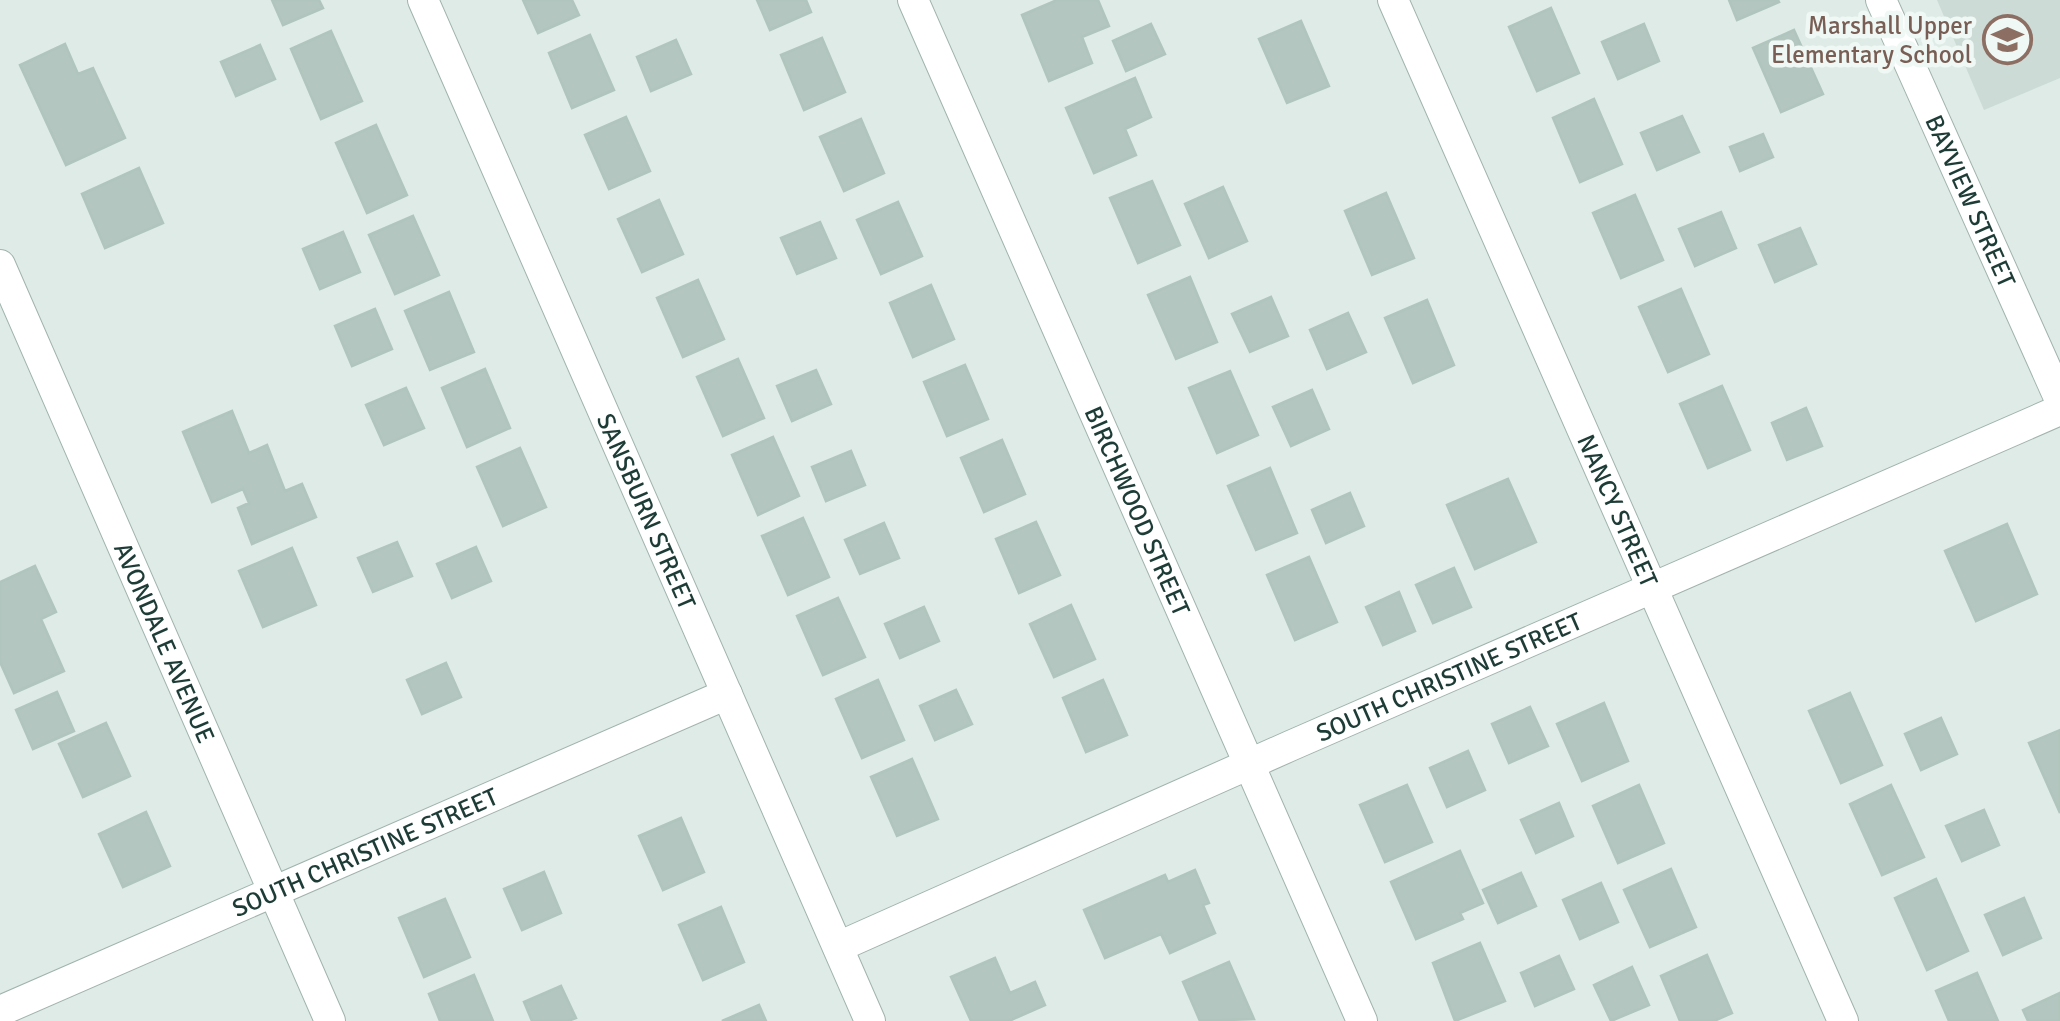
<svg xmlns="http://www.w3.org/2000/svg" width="2060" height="1021" viewBox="0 0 2060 1021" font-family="Signika,sans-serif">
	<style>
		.built { fill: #ccdbd5 }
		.building { fill: #b3c6bf; stroke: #b0c5bd; stroke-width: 2.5 }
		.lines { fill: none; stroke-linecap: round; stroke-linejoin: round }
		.minor-casing { stroke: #a1b3ae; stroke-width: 32 }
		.minor { stroke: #fff; stroke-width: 30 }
		.labels { text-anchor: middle; stroke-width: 9; stroke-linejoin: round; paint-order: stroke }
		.education-label { font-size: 25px; fill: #785e54; stroke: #eff8f4; text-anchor: end }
		.street-label { font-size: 25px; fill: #1e3c36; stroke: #eff8f4 }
	</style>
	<rect width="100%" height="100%" fill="#deebe6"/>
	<path class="built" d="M1937 0H2060V78L1984 110Z"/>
	<path class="building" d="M272 0H319L323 8 283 25Z
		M523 0H572L579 15 538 33Z
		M757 0H806L811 12 770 30Z
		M1057 0H1098L1109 26 1082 37 1092 63 1049 81 1022 15Z
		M1729 0H1778L1779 2 1737 20Z
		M1551 8 1579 73 1537 91 1509 27Z
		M1301 21 1329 86 1287 103 1259 39Z
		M1151 24 1165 54 1126 71 1113 41Z
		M1644 24 1659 61 1618 79 1602 42Z
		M1794 30 1823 94 1781 112 1753 48Z
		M331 31 362 101 321 119 291 49Z
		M590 35 614 90 572 108 549 53Z
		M822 38 845 92 804 110 781 55Z
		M676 40 691 74 651 91 637 57Z
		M65 44 78 74 93 68 125 138 66 165 20 65Z
		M260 45 275 79 236 96 221 62Z
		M1135 78 1151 117 1125 129 1136 155 1094 173 1066 108Z
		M1594 99 1622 164 1580 182 1553 118Z
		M1682 116 1699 152 1657 170 1641 133Z
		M626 117 650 171 609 189 585 135Z
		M861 119 884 173 844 191 820 137Z
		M376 125 407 195 367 213 336 143Z
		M1763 134 1773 157 1740 171 1730 147Z
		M139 168 163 223 105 248 82 194Z
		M1152 181 1180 245 1138 263 1110 198Z
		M1223 187 1247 241 1209 258 1185 204Z
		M1386 193 1414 258 1372 275 1345 211Z
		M1635 195 1663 260 1621 278 1593 213Z
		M659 200 683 254 642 272 618 219Z
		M898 202 922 256 881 274 857 220Z
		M1721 212 1736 248 1695 266 1679 229Z
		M413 216 439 275 395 294 369 235Z
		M820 222 836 258 797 274 781 238Z
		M1800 228 1816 264 1775 282 1759 245Z
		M343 232 360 272 320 289 303 249Z
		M1190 277 1217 342 1176 359 1148 295Z
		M698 280 724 339 683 357 657 298Z
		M931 285 954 339 913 357 890 303Z
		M1681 289 1709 354 1668 372 1639 307Z
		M449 292 474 352 430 370 405 311Z
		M1271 297 1288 336 1250 352 1232 314Z
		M1427 300 1454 365 1413 383 1385 318Z
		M375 309 392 349 352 366 335 326Z
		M1348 313 1366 352 1327 369 1310 330Z
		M738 359 764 418 723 436 697 377Z
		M965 365 988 419 947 436 924 382Z
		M485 369 510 428 467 447 442 388Z
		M816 370 831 404 792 421 777 386Z
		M1230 371 1258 435 1217 453 1189 388Z
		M1722 386 1750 450 1708 468 1680 404Z
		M406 388 424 428 384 445 366 405Z
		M1312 390 1329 429 1291 446 1273 407Z
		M1806 408 1822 446 1787 460 1772 423Z
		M232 411 249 453 267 445 285 491 302 484 316 517 252 544 238 508 249 503 243 489 212 502 183 432Z
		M773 437 799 496 758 515 732 455Z
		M1002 440 1025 494 984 512 961 458Z
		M520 448 546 507 503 526 477 467Z
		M851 451 865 485 826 501 812 467Z
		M1270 468 1297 533 1256 550 1228 486Z
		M1508 479 1536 542 1475 569 1447 505Z
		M1350 493 1364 526 1326 543 1312 510Z
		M803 518 829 577 788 595 762 536Z
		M1036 522 1060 575 1019 593 996 539Z
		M884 523 899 558 860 574 845 540Z
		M2007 524 2037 594 1976 621 1945 551Z
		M397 542 412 576 373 592 358 558Z
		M476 547 491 581 452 598 437 564Z
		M292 548 316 605 263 627 239 571Z
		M1309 557 1337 622 1295 640 1267 575Z
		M35 566 56 612 41 619 64 671 14 693 0 662V582Z
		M1454 568 1471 607 1433 623 1416 585Z
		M1399 592 1415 631 1383 645 1366 607Z
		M838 598 865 657 823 675 797 616Z
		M1071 605 1095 659 1054 677 1030 624Z
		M924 607 939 641 900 658 885 624Z
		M446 663 461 697 422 714 407 680Z
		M878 680 904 740 862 758 836 699Z
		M1103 680 1127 735 1086 752 1063 698Z
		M956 690 972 724 935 740 920 706Z
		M57 692 74 731 33 749 16 710Z
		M1850 693 1882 765 1841 783 1809 711Z
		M1604 703 1628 761 1582 781 1557 724Z
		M1530 707 1548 746 1509 763 1492 724Z
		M1941 718 1957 754 1921 770 1905 734Z
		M106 723 130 776 83 797 59 744Z
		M2060 730V813L2029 743Z
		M1468 751 1485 790 1447 807 1430 768Z
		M912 759 938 819 897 836 871 777Z
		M1407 785 1432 842 1385 862 1360 805Z
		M1639 785 1664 843 1618 863 1593 806Z
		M1891 785 1924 857 1882 875 1850 804Z
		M1559 803 1573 836 1536 853 1521 820Z
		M1984 810 1999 845 1962 861 1946 826Z
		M146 812 170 866 123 887 99 834Z
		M681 818 704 872 663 890 639 836Z
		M1460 851 1483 903 1460 913 1463 919 1416 939 1391 882Z
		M1671 869 1696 927 1650 947 1624 890Z
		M1195 870 1209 903 1203 905 1215 933 1170 953 1161 934 1105 958 1084 910 1165 875 1168 882Z
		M544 872 561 913 522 930 504 889Z
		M1521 873 1536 906 1498 923 1483 890Z
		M1936 879 1968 951 1927 970 1895 898Z
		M1601 883 1618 922 1580 939 1563 900Z
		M2024 898 2041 938 2003 955 1985 915Z
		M445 899 470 957 424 977 399 918Z
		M721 907 744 962 703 980 679 925Z
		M1480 943 1505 1001 1455 1021 1433 963Z
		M1707 955 1732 1013 1714 1021H1680L1661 976Z
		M1559 956 1574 989 1535 1006 1521 973Z
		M995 958 1010 993 1035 982 1045 1005 1009 1021H971L951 977Z
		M1229 962 1254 1019 1200 1021 1183 982Z
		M1632 967 1649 1005 1611 1021 1594 985Z
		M1977 973 1998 1021H1949L1936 991Z
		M474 975 493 1021H440L429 994Z
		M561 986 576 1018 568 1021H532L524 1002Z
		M2060 993V1021H2028L2023 1010Z
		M759 1005 766 1021H722Z"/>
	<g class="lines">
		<defs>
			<g id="minor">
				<path id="s1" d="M423 0 870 1021"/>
				<path id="s2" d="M913 0 1362 1021"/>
				<path id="s3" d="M1393 0 1843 1021"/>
				<path id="s4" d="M1881 0 2060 400"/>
				<path id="s5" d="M0 265 330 1021"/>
				<path id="s6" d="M838 947 1290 746 2060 410"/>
				<path id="s7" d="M0 1011 727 694"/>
			</g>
		</defs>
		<use href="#minor" class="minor-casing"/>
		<use href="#minor" class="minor"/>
	</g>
	<defs>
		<symbol id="school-ring" viewBox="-11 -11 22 22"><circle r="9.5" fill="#eff8f4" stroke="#8d6e63" stroke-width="1.5"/><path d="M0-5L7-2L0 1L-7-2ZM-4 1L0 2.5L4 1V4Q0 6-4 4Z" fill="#8d6e63"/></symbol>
	</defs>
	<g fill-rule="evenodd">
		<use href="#school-ring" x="1980" y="12" width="55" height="55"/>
	</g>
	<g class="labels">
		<g class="education-label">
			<text x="1972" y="34">Marshall Upper<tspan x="1972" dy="29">Elementary School</tspan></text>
		</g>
		<g class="street-label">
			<text dy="9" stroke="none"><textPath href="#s4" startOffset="220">BAYVIEW STREET</textPath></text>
			<text dy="9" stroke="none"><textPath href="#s1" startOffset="558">SANSBURN STREET</textPath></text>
			<text dy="9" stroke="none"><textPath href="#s2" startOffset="558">BIRCHWOOD STREET</textPath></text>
			<text dy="9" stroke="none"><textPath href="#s3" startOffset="558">NANCY STREET</textPath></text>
			<text dy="9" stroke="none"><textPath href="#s5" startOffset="412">AVONDALE AVENUE</textPath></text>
			<text dy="9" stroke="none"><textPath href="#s6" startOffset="668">SOUTH CHRISTINE STREET</textPath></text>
			<text dy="9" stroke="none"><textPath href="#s7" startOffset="398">SOUTH CHRISTINE STREET</textPath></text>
		</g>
	</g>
</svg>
